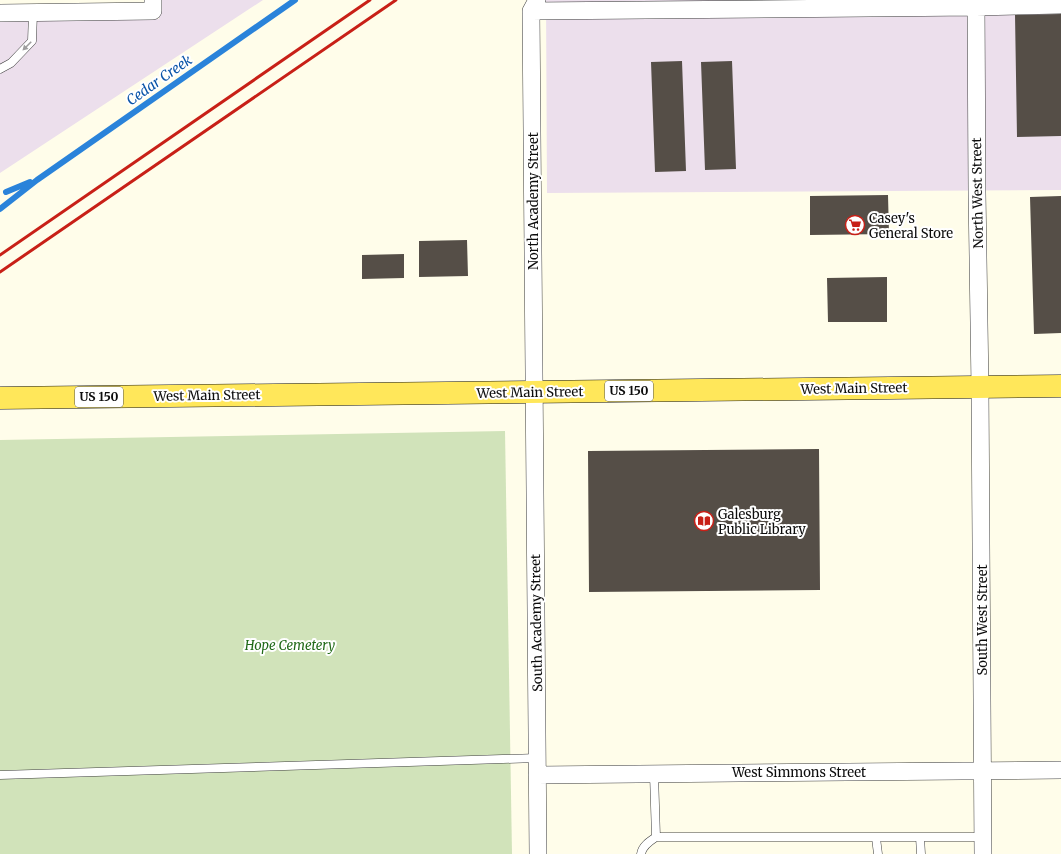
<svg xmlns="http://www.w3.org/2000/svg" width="1061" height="854" viewBox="0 0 1061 854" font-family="Merriweather,serif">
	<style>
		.industrial { fill: #ecdfec }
		.cemetery { fill: #d1e3ba }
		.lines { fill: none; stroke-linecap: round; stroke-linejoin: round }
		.stream { stroke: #2a83da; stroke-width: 6 }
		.building { fill: #554e47 }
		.service-casing { stroke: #3f3f3f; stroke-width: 9 }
		.minor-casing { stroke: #3f3f3f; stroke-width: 18 }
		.primary-casing { stroke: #1d1d1d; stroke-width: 23 }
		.service { stroke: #fff; stroke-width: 8 }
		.minor { stroke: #fff; stroke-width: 17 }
		.primary { stroke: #ffe75a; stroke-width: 22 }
		.rail { stroke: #c82017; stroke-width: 3 }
		.oneway { fill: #9e9e9e }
		.labels { text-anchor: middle; stroke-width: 4; stroke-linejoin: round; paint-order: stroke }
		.shield { fill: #fff; stroke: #555; stroke-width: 1 }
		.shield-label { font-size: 12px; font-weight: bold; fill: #0c0c0c }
		.street-label { font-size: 13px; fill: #0c0c0c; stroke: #fff }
		.poi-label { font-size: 13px; fill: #0c0c0c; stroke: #fff; text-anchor: start }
		.park-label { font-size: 13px; font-style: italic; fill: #206917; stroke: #fff }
		.water-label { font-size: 14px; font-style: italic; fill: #0a54a8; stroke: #fff }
	</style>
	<rect width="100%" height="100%" fill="#fffdea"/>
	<path class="industrial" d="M160 0H263L0 173V14L33 13 159 19Z
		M546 0H1061V190L547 193Z"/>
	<path class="cemetery" d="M505 431 512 854H0V440Z"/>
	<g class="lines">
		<path class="stream" d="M6 192 30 182
			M0 209 37 180 295 0"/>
	</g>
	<path class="building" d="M1061 14V136L1017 137 1015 15Z
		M682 61 686 171 655 172 651 62Z
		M732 61 736 169 705 170 701 62Z
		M888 195 889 234 810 235V196Z
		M1061 196V333L1034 334 1030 197Z
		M467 240 468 276 419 277V241Z
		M404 254V278L362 279V255Z
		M887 277V322H828L827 278Z
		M819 449 820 590 589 592 588 451Z"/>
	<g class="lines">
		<defs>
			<path id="service" d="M0 69 11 63 32 41 33 13
				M0 775 537 758
				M656 837H983
				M920 837 921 854
				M876 838 878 854
				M641 854C642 846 650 841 656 837L654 774"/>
			<path id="minor" d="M537 0 531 11 538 854
				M976 0 977 192 980 387 983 854
				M531 11 976 7 1061 5
				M0 13 153 11V0
				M537 775 1061 770"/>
			<path id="primary" d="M0 398 1061 386"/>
		</defs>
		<use href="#service" class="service-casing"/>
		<use href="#minor" class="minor-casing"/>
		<use href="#primary" class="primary-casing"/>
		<use href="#service" class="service"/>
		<use href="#minor" class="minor"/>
		<use href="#primary" class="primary"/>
		<path class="rail" d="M0 255 370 0
			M0 272 396 0"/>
	</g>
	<defs><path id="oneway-solid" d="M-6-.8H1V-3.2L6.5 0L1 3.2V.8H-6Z"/></defs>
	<use class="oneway" href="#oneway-solid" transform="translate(27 46) rotate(135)"/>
	<defs>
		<symbol id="supermarket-ring" viewBox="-11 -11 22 22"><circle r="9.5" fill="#fff" stroke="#c82017" stroke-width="1.5"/><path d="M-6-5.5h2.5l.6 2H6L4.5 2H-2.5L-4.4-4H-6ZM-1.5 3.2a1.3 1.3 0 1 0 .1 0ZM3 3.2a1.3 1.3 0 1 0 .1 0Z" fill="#c82017"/></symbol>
		<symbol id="library-ring" viewBox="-11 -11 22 22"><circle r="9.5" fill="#fff" stroke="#c82017" stroke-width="1.5"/><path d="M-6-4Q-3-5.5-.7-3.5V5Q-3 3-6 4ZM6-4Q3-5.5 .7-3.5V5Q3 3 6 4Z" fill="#c82017"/></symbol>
	</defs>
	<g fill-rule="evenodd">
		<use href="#supermarket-ring" x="844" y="214" width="22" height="22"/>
		<use href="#library-ring" x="693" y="510" width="22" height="22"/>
	</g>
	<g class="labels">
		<g class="shield">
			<rect x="605" y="381" width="48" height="20" rx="3"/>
			<rect x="75" y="387" width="48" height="20" rx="3"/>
		</g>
		<g class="shield-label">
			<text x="629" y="395">US 150</text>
			<text x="99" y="401">US 150</text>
		</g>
		<g class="street-label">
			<text transform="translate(977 193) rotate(-91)" y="5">North West Street</text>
			<text transform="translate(533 201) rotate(-90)" y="5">North Academy Street</text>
			<text transform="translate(854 388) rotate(-1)" y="5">West Main Street</text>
			<text transform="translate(530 392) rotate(-1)" y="5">West Main Street</text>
			<text transform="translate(207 395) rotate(-1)" y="5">West Main Street</text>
			<text transform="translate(982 620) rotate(-90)" y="5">South West Street</text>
			<text transform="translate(536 623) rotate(-91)" y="5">South Academy Street</text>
			<text x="799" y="777">West Simmons Street</text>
		</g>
		<g class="poi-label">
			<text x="869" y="223">Casey's<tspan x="869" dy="15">General Store</tspan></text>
			<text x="718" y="519">Galesburg<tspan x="718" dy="15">Public Library</tspan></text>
		</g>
		<g class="park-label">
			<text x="290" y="650">Hope Cemetery</text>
		</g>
		<g class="water-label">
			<text transform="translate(159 80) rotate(-35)" y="5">Cedar Creek</text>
		</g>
	</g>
</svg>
